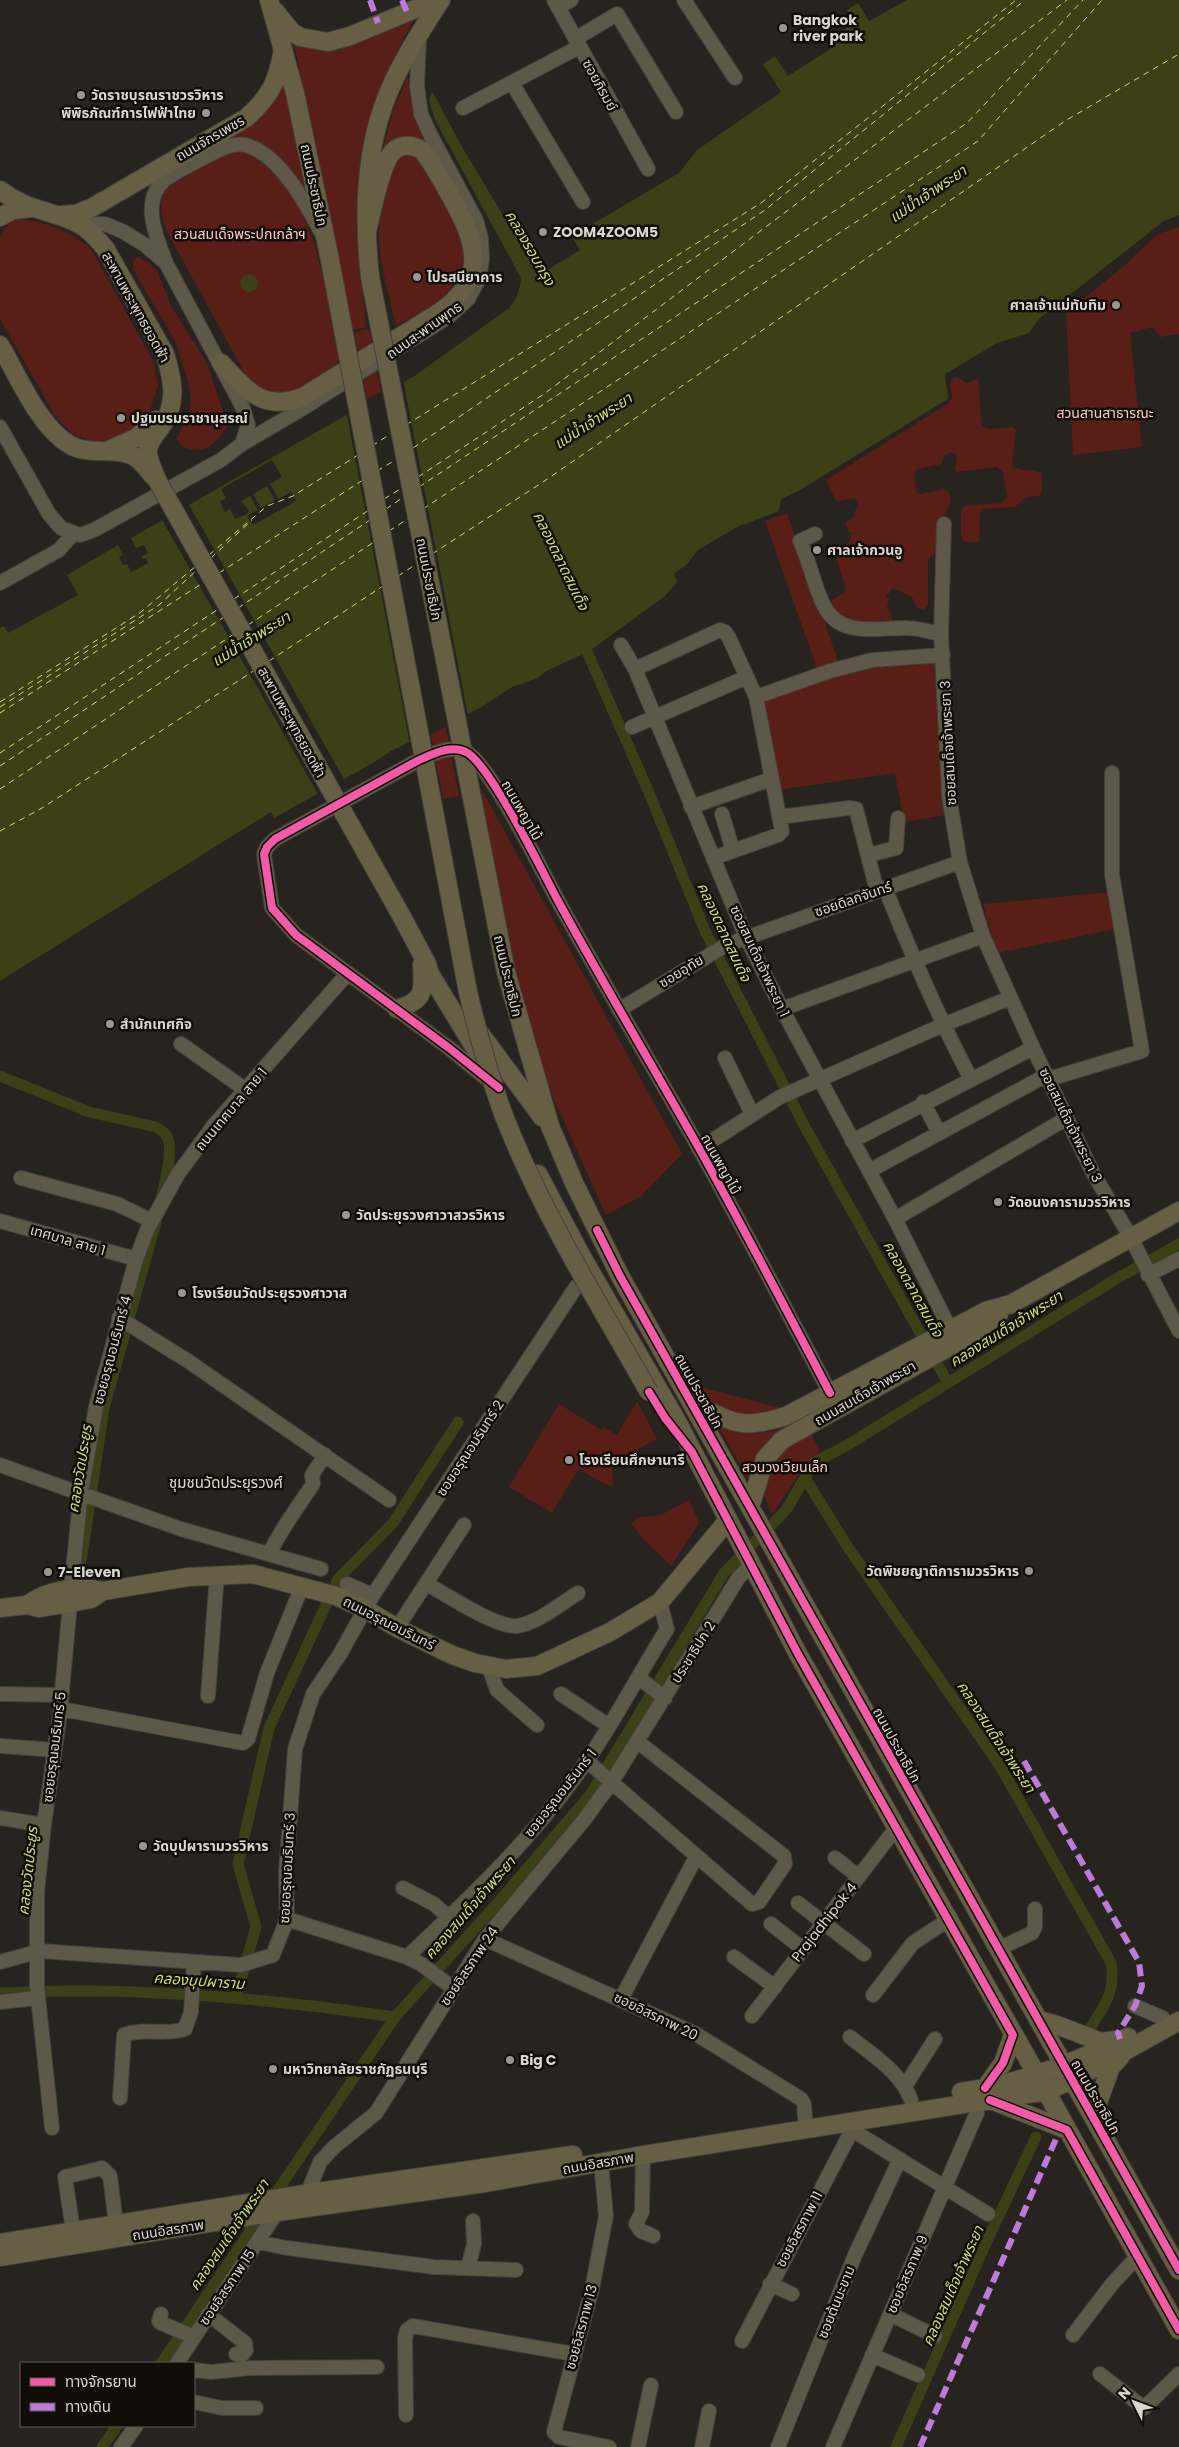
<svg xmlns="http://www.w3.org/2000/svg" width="1179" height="2447" viewBox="0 0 1179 2447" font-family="Poppins,'Noto Sans Thai',sans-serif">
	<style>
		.green { fill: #591f17 }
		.water { fill: #3b4016 }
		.pier { fill: #27231e; fill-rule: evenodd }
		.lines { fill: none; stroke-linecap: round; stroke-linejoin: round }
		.canal { stroke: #3b4016; stroke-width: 11 }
		.ferry { stroke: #cfdf6c; stroke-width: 1; stroke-dasharray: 6 5; stroke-linecap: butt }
		.minor-casing { stroke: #433f3b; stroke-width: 16 }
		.major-casing { stroke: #433f3b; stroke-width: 20 }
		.minor { stroke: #5d5847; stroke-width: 14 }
		.major { stroke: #675f44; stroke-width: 18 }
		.major-bridge-casing { stroke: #433f3b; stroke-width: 20; stroke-linecap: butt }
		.major-bridge { stroke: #675f44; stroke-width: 18 }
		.quiet { stroke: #bd7bd9; stroke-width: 6; stroke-dasharray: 12 6; stroke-linecap: butt }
		.cycleway-casing { stroke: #110d09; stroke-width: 11 }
		.cycleway { stroke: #f35aa7; stroke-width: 8 }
		.poi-dot { fill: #9b9791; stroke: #110d09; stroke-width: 2 }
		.labels { text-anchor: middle; stroke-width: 5; stroke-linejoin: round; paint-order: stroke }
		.poi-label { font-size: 14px; font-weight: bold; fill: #dad5cf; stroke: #110d09; text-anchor: start }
		.street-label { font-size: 14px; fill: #dad5cf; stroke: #110d09 }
		.park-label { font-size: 14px; fill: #fbcbc2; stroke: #110d09 }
		.water-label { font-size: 15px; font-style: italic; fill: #cfdf6c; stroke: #110d09 }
		.neighbourhood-label { font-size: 15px; fill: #e1d7cb; stroke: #110d09 }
	</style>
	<rect width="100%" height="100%" fill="#27231e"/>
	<path class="green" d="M417 13C400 46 381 79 371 114 349 185 359 255 366 327L336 334 340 351 337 363 324 382 283 396 268 392 258 387 248 379 166 230C162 216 158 203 165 190 179 181 223 151 239 151 248 151 259 160 265 165 308 201 319 256 330 308L347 305 293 38 305 42Z
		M408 76 413 114 427 148 382 152 393 111Z
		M285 78 307 198 278 156 261 144 223 140Z
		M403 155H412C428 166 433 187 443 203 486 268 458 296 396 325 385 279 370 236 385 189 390 175 393 165 403 155Z
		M20 219C47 222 71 232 91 249L153 361 158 385 148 417 119 441 98 444 73 434 57 419 0 319V237C4 227 10 221 20 219Z
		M1179 227V334L1160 337 1153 327 1130 333 1142 447 1073 455 1066 313 1123 267 1158 234Z
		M138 257 149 263 158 272 171 306 207 363 228 426C214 445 207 455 182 447L177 439 189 413 191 395 187 378 176 343 133 269 134 260Z
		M369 329 459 796 443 799 354 332Z
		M954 377 961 379 966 383 978 379 982 426 988 429 1013 427 1016 430 1012 466C1022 473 1031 468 1042 473V491L1040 496 1026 497 1015 507 982 509 980 512 979 542H964L961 536V510L965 506 1001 503 1007 497 1003 472 997 467 957 472 955 469 957 455 951 452 944 456 942 464 917 469 914 474 916 491 920 494 946 489 950 494V503L942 522 939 549 928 560V605L924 610 916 607 912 597 893 588 886 597 889 600 887 608 892 616V623H847L827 603 844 593 846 589 834 551 836 546 848 544 852 533 848 531 846 523 855 516 854 512 859 506 855 498 836 501 826 480 949 403 952 398 950 383Z
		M787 513 840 667 819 674 765 521Z
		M942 656 950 814 904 822 895 773 778 790 761 700 830 671Z
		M483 792 682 1154 640 1197 606 1215 539 1066 512 975 478 797Z
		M1110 892 1115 929 997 953 983 904Z
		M697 1386 780 1408 783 1413 757 1422 710 1408Z
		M637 1401 657 1439 612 1463 613 1486 607 1485 579 1469 580 1466 552 1513 509 1487 559 1404 601 1430 603 1427 617 1435Z
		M822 1410 750 1483 714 1418C761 1444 778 1431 822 1410Z
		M811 1434 820 1452 808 1461 772 1514C767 1504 762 1492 762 1481 763 1459 794 1441 811 1434Z
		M689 1500 699 1523 671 1566 643 1539 631 1523 640 1517 661 1515Z"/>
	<path class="water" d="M907 0H1179V215L1164 221 1039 319 1029 333 997 343 945 374 948 399 800 490 781 499 779 511 739 526 698 550 687 564 674 574 677 582 665 596 588 652 546 671 538 678 512 687 480 708 391 751 373 763 274 818 271 812 0 981V628L4 626 8 633 78 595 67 575 118 545 123 555 119 557 123 565 127 564 131 572 148 563 146 558 143 559 141 557 148 553 144 545 136 548 131 538 416 375 509 308C517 298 520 291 521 278L435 120 429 101 432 91 461 145 539 275 580 250 572 236 679 173 697 150 781 92 763 64 775 56 788 76 833 47 831 43 854 21 847 10 858 3 869 21Z
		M240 283a9 9 0 1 1 18 0a9 9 0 1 1-18 0Z"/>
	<path class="pier" d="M403 379 468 716 410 744 346 411Z
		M272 460 282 477 270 484 278 499 291 492 296 501 253 525 247 516 258 510 250 496 241 501 249 511 247 514 235 519 230 509 225 512 220 502 226 498 221 489ZM267 486 275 500 261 508 253 494Z
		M188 503 345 781 319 796 161 518Z"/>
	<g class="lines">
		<path class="canal" d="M582 640 650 795 705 931 805 1127 948 1383
			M0 1076 89 1112 156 1127C159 1129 164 1132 166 1135 175 1148 164 1184 161 1199
			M805 1478 849 1549 1000 1766 1111 1963C1116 1992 1105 2004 1091 2027
			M78 1582 104 1408 158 1215
			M0 1993C132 1986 264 1998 395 2017
			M236 1997 256 1927 238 1864 269 1728 338 1579 393 1523 458 1422
			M161 2363 395 2017 495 1906 590 1795 724 1573 787 1509 813 1463 846 1446 1116 1279 1179 1244
			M102 2447 117 2426
			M896 2447 987 2241 1036 2137"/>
		<path class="ferry" d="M406 425 761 203 1016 0
			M372 446 392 433
			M413 448 765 210 1025 0
			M377 471 397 459
			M418 477 544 394 1067 0
			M419 487 967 123 1083 0
			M384 499 402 488
			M386 509 405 496
			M423 509 978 141 1102 0
			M389 531 409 518
			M432 554 543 482 1065 121 1179 54
			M209 555 267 506 293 496 358 455
			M211 558 252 520
			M219 573 363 480
			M398 576 418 563
			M234 599 369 510
			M238 608 370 520
			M248 625 374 542
			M269 661 383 586
			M0 702 141 612 196 566
			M0 707 159 605 198 569
			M0 713 206 581
			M0 753 220 608
			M0 766 224 617
			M0 789 234 634
			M0 831 42 808 255 670"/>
		<defs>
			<path id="minor" d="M554 0 648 169
				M684 0 735 78
				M558 7 571 0
				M575 39 617 14 676 112
				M512 83 583 202
				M463 108 579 47
				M81 224H105L124 232 145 245 166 263 243 408 248 425 242 444
				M166 263C157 239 139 199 166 179 177 171 190 165 203 158 215 152 230 142 245 145 279 153 306 204 321 232
				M0 427 49 514 61 528 80 535 94 530 221 460 242 444 300 410 451 315 468 299 479 279 482 259 481 238 476 220 430 134 421 114 417 86 419 36
				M815 534 800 541C810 562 814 586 824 606 841 639 879 627 907 628 919 628 930 632 941 634L949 796 960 862 983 936 1033 1048 1093 1173 1131 1238 1179 1331
				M0 583 59 550 73 534
				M941 634 944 524
				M621 645 635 669 746 937 782 1009 895 1219 951 1331
				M635 669 720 630 725 632 729 638 756 697 782 831 778 835 713 858
				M756 697 830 671 872 660 943 655
				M632 727 747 677
				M691 807 771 779
				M722 814 733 851
				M779 817 849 808 856 809 877 891
				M869 855 896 848 898 818
				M885 888C911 953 938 1017 971 1079
				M782 1009 983 936
				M619 1010 726 945 960 862
				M181 1044 246 1090
				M725 1058 752 1114
				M1049 1079 1142 1051 1112 875V773
				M493 1084 449 1048 296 935 272 908 264 854 267 847 275 839 417 761C431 755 450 744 466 752 490 764 542 871 557 899 603 983 652 1065 699 1148 744 1229 787 1311 830 1393
				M923 1102 939 1133
				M852 1141 1033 1048
				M699 1149 780 1097 943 1025 1010 998
				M869 1171 1047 1075
				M21 1178 117 1204 152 1221
				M895 1219 1067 1118
				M0 1221 136 1259
				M1148 1275 1179 1259
				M119 1318 188 1361 389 1500
				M0 1465 181 1529 321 1569
				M269 1554C281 1529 298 1507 313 1484L312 1475 325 1455
				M347 1584 373 1595
				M427 1584C447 1595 496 1628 517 1626 538 1623 560 1604 578 1593
				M71 1590 81 1492 96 1407 136 1259 148 1228 178 1174 214 1125 348 973
				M397 1628 464 1525
				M489 1667 497 1690 537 1725
				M639 1678 665 1698
				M0 1694 60 1695
				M561 1694 609 1726
				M208 1696 217 1574
				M61 1709 243 1743 248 1739 267 1673 302 1586
				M1 1746 55 1750
				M587 1761 752 1904 759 1902 785 1864 784 1856 638 1742
				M0 1818 44 1825
				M835 1858 859 1877
				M403 1888 434 1904 449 1918
				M798 1903 864 1954
				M287 1919 407 1957 421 1964 453 1988
				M771 1924 803 1949
				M485 1939 696 2034 801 2099 804 2104 805 2118
				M998 1949 1032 1933 1035 1927V1909
				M407 1957C472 1896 538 1833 588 1759 617 1717 640 1672 667 1629L660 1602
				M734 1957 775 1987
				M0 1962 40 1951 241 1965 273 1955 287 1919 286 1873 295 1749 313 1694 340 1654 373 1595 576 1287
				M873 1995 913 1943 948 1920
				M621 1999 696 1857
				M0 2002 38 1998
				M1135 2006 1163 2018
				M752 2016 896 1828
				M850 2037C871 2054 902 2073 911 2100
				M905 2086 935 2039
				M120 2098 124 2035C144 2027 165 2036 185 2029L191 2012 194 1963
				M52 2128 37 1987V1892L44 1825 60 1713 70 1603
				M852 2130 988 2214
				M643 2155 642 2212 636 2224 641 2231 653 2236
				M601 2162 606 2216 592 2289 554 2432 559 2437 609 2447
				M310 2193V2187L320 2162 334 2147 376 2113 485 1939 584 1820 611 1783 739 1577 752 1564
				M72 2224 65 2177 102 2168 110 2176 116 2224
				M258 2242 287 2248 434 2267 516 2270
				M468 2268 474 2244 473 2221
				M770 2284 792 2294
				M161 2314 159 2321 161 2323 194 2337
				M208 2314 245 2343 246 2350 242 2355 236 2354
				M890 2314 935 2336
				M1073 2335 1112 2284 1138 2256
				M742 2341 852 2130 860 2120
				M872 2355 918 2375
				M177 2363 277 2212
				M194 2370 211 2372 251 2368 377 2367
				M1100 2374 1144 2408 1179 2374
				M194 2402 222 2408H256
				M406 2415 405 2338 407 2330 413 2326 574 2354
				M121 2447 136 2426
				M638 2447 651 2385
				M702 2447 709 2411
				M778 2447 855 2255 900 2159
				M833 2447 972 2124 977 2113 978 2100"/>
			<path id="major" d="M269 0 295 93 329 255
				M275 11 292 32 300 37 328 42 350 36 437 0
				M0 190C27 211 52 210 79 224 89 229 98 240 105 248L165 354C173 380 178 404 161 427 155 435 149 441 148 450 147 459 154 471 157 480
				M60 215 76 214 93 207 246 118C270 97 278 81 283 49
				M0 217 13 210 31 208
				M370 277C364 221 364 161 383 107 396 69 419 34 441 0
				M0 345C18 376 39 427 70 445 90 456 114 447 131 455 140 458 147 469 153 476
				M221 363C247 390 262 412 303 397L440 312C489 277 476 242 451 197 442 181 434 165 422 150 414 146 405 143 396 149 381 158 372 213 367 231
				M109 450 136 438 156 420
				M402 917 427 964 430 974 484 1063
				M506 972 550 1126 574 1183 620 1276 1179 2270
				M397 1009C426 1000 423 991 422 964
				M479 1032 542 1117
				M538 1174 582 1257 678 1423 798 1654 1046 2091 1179 2330
				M691 1402C733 1422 739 1431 786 1416L986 1311 1011 1304 1179 1211
				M750 1507 765 1459 782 1440 971 1335 999 1314
				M27 1605C47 1590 79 1585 103 1591
				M0 1608 27 1605 39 1608 70 1603 91 1599 103 1591 188 1577 253 1574 336 1596 365 1609 397 1628 452 1655 475 1663 506 1669 537 1666 610 1632 660 1602 728 1520
				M1038 2020 1057 2025 1101 2042 1116 2040
				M985 2088 1003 2063 1013 2035
				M961 2092C1025 2082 1070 2064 1128 2037
				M991 2100 1067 2130
				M1093 2116 1111 2067 1121 2056
				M0 2243 310 2193 573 2155
				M0 2257 277 2212 485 2183 643 2155 1046 2091 1073 2080 1179 2021"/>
		</defs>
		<use href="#minor" class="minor-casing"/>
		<use href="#major" class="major-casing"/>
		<use href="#minor" class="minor"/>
		<use href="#major" class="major"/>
		<defs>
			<path id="major-bridge" d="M329 255 468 992C478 1034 489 1076 504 1116 542 1213 598 1302 649 1392
				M370 277 506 972
				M157 480 402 917"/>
		</defs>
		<use href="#major-bridge" class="major-bridge-casing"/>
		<use href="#major-bridge" class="major-bridge"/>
		<path class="quiet" d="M370 0 378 23
			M402 0 407 12
			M1024 1761 1139 1962 1142 1986 1135 2006 1118 2033 1120 2039
			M920 2447 1056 2139"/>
		<defs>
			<path id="cycleway" d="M499 1088 449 1048 296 935 272 908 264 854 267 847 275 839 417 761C431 755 450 744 466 752 490 764 542 871 557 899 603 983 652 1065 699 1148 744 1229 787 1311 830 1393
				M597 1230 620 1276 1179 2270
				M649 1392 665 1418 692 1452 798 1654 1013 2035 1003 2063 985 2088
				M990 2100 1067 2130 1179 2330"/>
		</defs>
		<use href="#cycleway" class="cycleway-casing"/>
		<use href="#cycleway" class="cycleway"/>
	</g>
	<g class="poi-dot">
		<circle cx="783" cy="28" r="5"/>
		<circle cx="81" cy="95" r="5"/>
		<circle cx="206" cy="113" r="5"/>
		<circle cx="543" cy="232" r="5"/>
		<circle cx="417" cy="277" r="5"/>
		<circle cx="1116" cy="305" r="5"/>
		<circle cx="121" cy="418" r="5"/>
		<circle cx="817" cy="550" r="5"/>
		<circle cx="110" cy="1024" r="5"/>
		<circle cx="998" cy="1202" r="5"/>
		<circle cx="346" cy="1215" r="5"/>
		<circle cx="182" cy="1293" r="5"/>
		<circle cx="569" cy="1460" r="5"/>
		<circle cx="1029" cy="1571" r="5"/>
		<circle cx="48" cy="1572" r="5"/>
		<circle cx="143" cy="1846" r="5"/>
		<circle cx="510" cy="2060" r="5"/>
		<circle cx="273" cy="2069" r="5"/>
	</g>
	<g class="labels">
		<g class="poi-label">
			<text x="793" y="25">Bangkok<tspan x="793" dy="16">river park</tspan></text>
			<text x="91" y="100">วัดราชบุรณราชวรวิหาร</text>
			<text x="196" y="118" text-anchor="end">พิพิธภัณฑ์การไฟฟ้าไทย</text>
			<text x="553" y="237">ZOOM4ZOOM5</text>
			<text x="427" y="282">ไปรสนียาคาร</text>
			<text x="1106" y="310" text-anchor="end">ศาลเจ้าแม่ทับทิม</text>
			<text x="131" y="423">ปฐมบรมราชานุสรณ์</text>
			<text x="827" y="555">ศาลเจ้ากวนอู</text>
			<text x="120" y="1029">สำนักเทศกิจ</text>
			<text x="1008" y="1207">วัดอนงคารามวรวิหาร</text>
			<text x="356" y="1220">วัดประยุรวงศาวาสวรวิหาร</text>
			<text x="192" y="1298">โรงเรียนวัดประยุรวงศาวาส</text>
			<text x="579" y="1465">โรงเรียนศึกษานารี</text>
			<text x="1019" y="1576" text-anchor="end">วัดพิชยญาติการามวรวิหาร</text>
			<text x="58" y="1577">7-Eleven</text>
			<text x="153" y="1851">วัดบุปผารามวรวิหาร</text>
			<text x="520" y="2065">Big C</text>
			<text x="283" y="2074">มหาวิทยาลัยราชภัฏธนบุรี</text>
		</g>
		<g class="street-label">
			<text transform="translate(600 85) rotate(61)" y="5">ซอยภิรมย์</text>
			<text transform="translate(210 138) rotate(-30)" y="5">ถนนจักรเพชร</text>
			<text transform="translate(314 185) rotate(78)" y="5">ถนนประชาธิปก</text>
			<text transform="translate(136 307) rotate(61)" y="5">สะพานพระพุทธยอดฟ้า</text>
			<text transform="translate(424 330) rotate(-35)" y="5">ถนนสะพานพุทธ</text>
			<text transform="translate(429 579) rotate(79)" y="5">ถนนประชาธิปก</text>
			<text transform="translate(292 722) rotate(61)" y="5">สะพานพระพุทธยอดฟ้า</text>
			<text transform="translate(948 743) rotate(-93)" y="5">ซอยสมเด็จเจ้าพระยา 3</text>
			<text transform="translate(522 810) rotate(60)" y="5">ถนนพญาไม้</text>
			<text transform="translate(853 899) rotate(-19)" y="5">ซอยดิลกจันทร์</text>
			<text transform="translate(760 961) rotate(65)" y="5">ซอยสมเด็จเจ้าพระยา 1</text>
			<text transform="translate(681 971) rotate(-32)" y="5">ซอยอุทัย</text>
			<text transform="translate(508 976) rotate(77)" y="5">ถนนประชาธิปก</text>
			<text transform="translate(231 1109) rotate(-50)" y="5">ถนนเทศบาล สาย 1</text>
			<text transform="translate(1071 1125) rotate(64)" y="5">ซอยสมเด็จเจ้าพระยา 3</text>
			<text transform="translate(721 1164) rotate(61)" y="5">ถนนพญาไม้</text>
			<text transform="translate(68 1240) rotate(16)" y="5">เทศบาล สาย 1</text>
			<text transform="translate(112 1350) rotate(-75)" y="5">ซอยอรุณอมรินทร์ 4</text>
			<text transform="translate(699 1391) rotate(61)" y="5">ถนนประชาธิปก</text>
			<text transform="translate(865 1393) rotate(-30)" y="5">ถนนสมเด็จเจ้าพระยา</text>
			<text transform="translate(470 1448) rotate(-57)" y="5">ซอยอรุณอมรินทร์ 2</text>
			<text transform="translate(389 1623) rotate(27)" y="5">ถนนอรุณอมรินทร์</text>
			<text transform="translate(693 1652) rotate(-58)" y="5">ประชาธิปก 2</text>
			<text transform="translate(897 1745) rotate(61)" y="5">ถนนประชาธิปก</text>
			<text transform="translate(54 1747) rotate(-83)" y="5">ซอยอรุณอมรินทร์ 5</text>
			<text transform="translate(560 1793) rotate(-52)" y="5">ซอยอรุณอมรินทร์ 1</text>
			<text transform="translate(287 1868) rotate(-87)" y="5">ซอยอรุณอมรินทร์ 3</text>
			<text transform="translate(824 1922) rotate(-52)" y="5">Prajadhipok 4</text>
			<text transform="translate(469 1966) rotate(-56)" y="5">ซอยอิสรภาพ 24</text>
			<text transform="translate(656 2016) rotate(26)" y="5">ซอยอิสรภาพ 20</text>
			<text transform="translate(1096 2097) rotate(60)" y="5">ถนนประชาธิปก</text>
			<text transform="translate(598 2163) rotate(-10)" y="5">ถนนอิสรภาพ</text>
			<text transform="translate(799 2229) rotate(-62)" y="5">ซอยอิสรภาพ 11</text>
			<text transform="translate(168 2230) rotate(-9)" y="5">ถนนอิสรภาพ</text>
			<text transform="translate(907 2274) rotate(-67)" y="5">ซอยอิสรภาพ 9</text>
			<text transform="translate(227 2287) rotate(-56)" y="5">ซอยอิสรภาพ 15</text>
			<text transform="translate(836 2302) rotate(-68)" y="5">ซอยต้นมะขาม</text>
			<text transform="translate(581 2327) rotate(-75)" y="5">ซอยอิสรภาพ 13</text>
		</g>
		<g class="park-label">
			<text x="240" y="239">สวนสมเด็จพระปกเกล้าฯ</text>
			<text x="1105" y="418">สวนสานสาธารณะ</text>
			<text x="785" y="1472">สวนวงเวียนเล็ก</text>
		</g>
		<g class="water-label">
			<text transform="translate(928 194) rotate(-34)" y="5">แม่น้ำเจ้าพระยา</text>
			<text transform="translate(530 248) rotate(60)" y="5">คลองรอบกรุง</text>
			<text transform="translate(593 421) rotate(-33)" y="5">แม่น้ำเจ้าพระยา</text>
			<text transform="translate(561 561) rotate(64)" y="5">คลองตลาดสมเด็จ</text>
			<text transform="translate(251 639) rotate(-32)" y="5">แม่น้ำเจ้าพระยา</text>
			<text transform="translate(724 932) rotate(65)" y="5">คลองตลาดสมเด็จ</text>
			<text transform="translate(913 1289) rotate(61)" y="5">คลองตลาดสมเด็จ</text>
			<text transform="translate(1006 1329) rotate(-32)" y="5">คลองสมเด็จเจ้าพระยา</text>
			<text transform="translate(80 1469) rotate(-81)" y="5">คลองวัดประยูร</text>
			<text transform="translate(996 1737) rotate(57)" y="5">คลองสมเด็จเจ้าพระยา</text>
			<text transform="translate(28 1871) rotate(-84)" y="5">คลองวัดประยูร</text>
			<text transform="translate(470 1908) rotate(-49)" y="5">คลองสมเด็จเจ้าพระยา</text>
			<text transform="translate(199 1981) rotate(4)" y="5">คลองบุปผาราม</text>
			<text transform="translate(229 2235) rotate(-56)" y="5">คลองสมเด็จเจ้าพระยา</text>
			<text transform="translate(953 2286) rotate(-66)" y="5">คลองสมเด็จเจ้าพระยา</text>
		</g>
		<g class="neighbourhood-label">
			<text x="226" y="1488">ชุมชนวัดประยุรวงศ์</text>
		</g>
	</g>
	<rect x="20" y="2362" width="175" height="65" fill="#110d09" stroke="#615d58"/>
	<rect x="30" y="2378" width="25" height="8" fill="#f35aa7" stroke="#615d58"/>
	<text x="65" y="2387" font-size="15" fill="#dad5cf">ทางจักรยาน</text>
	<rect x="30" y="2403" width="25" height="8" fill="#bd7bd9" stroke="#615d58"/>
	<text x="65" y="2412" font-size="15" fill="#dad5cf">ทางเดิน</text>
	<g transform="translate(1134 2402) rotate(312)" stroke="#110d09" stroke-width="4" paint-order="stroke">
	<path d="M0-4L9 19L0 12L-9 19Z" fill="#dad5cf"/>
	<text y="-8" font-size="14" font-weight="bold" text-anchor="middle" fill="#dad5cf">N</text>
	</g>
</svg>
